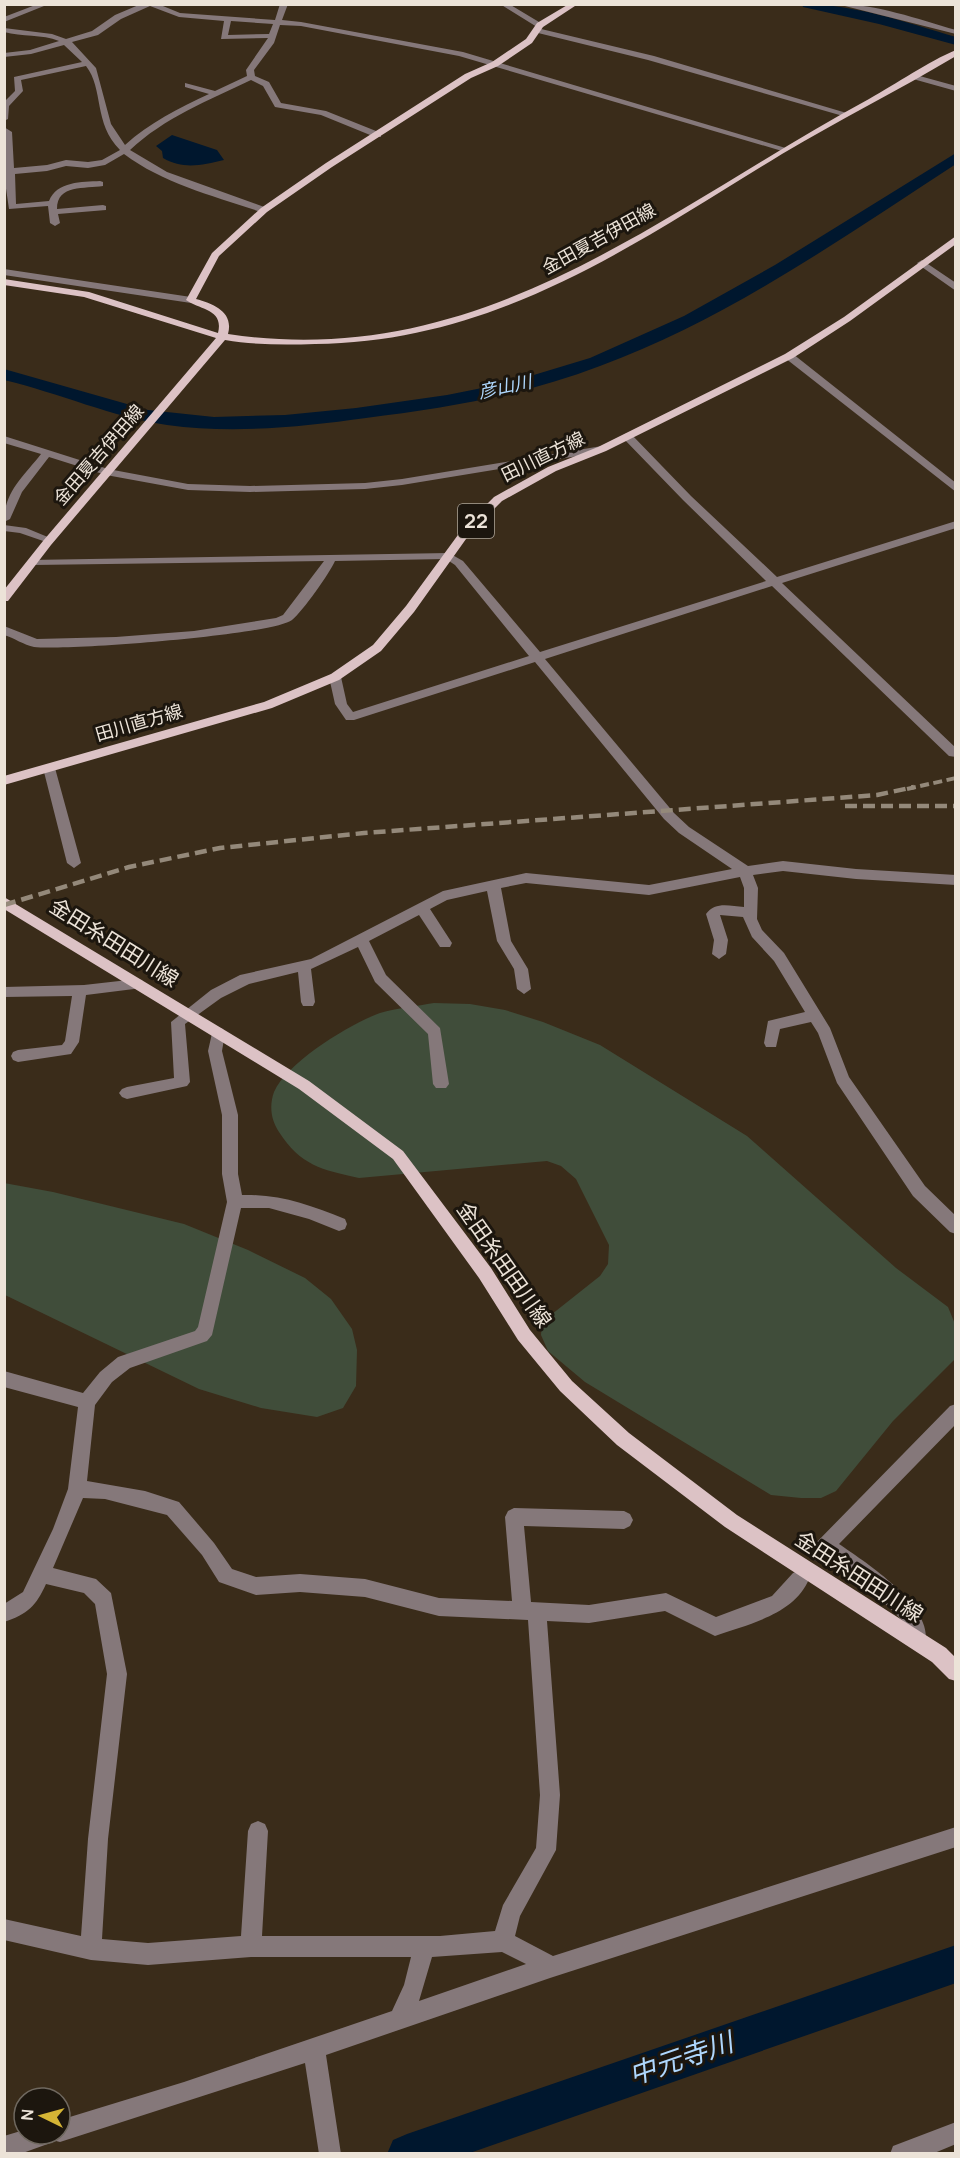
<svg xmlns="http://www.w3.org/2000/svg" width="960" height="2158" viewBox="0 0 960 2158" font-family="Manrope,'Noto Sans JP',sans-serif">
	<style>
		.green { fill: #404d3a }
		.water { fill: #00172e }
		.lines { fill: none; stroke-linecap: round; stroke-linejoin: round }
		.river { fill: #00172e; fill-rule: evenodd }
		.minor { fill: #85787a; fill-rule: evenodd }
		.major { fill: #dcc2c5; fill-rule: evenodd }
		.rail-far1 { stroke: #94897a; stroke-width: 4; stroke-dasharray: 9 4.5; stroke-linecap: butt }
		.rail { stroke: #94897a; stroke-width: 4.5; stroke-dasharray: 12 6; stroke-linecap: butt }
		.labels { text-anchor: middle; stroke-width: 6; stroke-linejoin: round; paint-order: stroke }
		.far-street-label { font-size: 18px; fill: #ece3d8; stroke: #1c160e }
		.far-water-label { font-size: 18px; font-style: italic; fill: #aed7fd; stroke: #1c160e }
		.shield { fill: #1c160e; stroke: #aea69b; stroke-width: 1.5 }
		.shield-label { font-size: 20px; font-weight: bold; fill: #ece3d8 }
		.street-label { font-size: 21px; fill: #ece3d8; stroke: #1c160e }
		.near-water-label { font-size: 27px; font-style: italic; fill: #aed7fd; stroke: #1c160e }
	</style>
	<rect width="100%" height="100%" fill="#3a2c1a"/>
	<path class="green" d="M434 1003 470 1004 505 1010 543 1022 600 1045 747 1136 896 1268 948 1307 955 1324V1359L893 1421 836 1491 821 1498H801L771 1495 585 1382 548 1351 541 1335 542 1322 600 1276 608 1264 609 1245 576 1179 561 1166 547 1161 359 1178C322 1170 300 1165 279 1132 271 1120 269 1106 274 1092 287 1062 350 1024 380 1013 397 1008 417 1006 434 1003Z
		M4 1183 53 1192 184 1224 248 1250 305 1278 331 1299 352 1329 357 1350 356 1386 343 1408 317 1417 261 1408 199 1389 5 1295Z"/>
	<path class="water" d="M172 135 217 150 224 160C202 165 184 170 163 158L162 151 156 146Z"/>
	<g class="lines">
		<path class="river" d="M802 4C854 4 905 22 956 37V45L879 24 803 7Z
			M956 153V164C842 238 728 319 600 366 525 395 446 408 366 418 301 427 233 434 167 425 112 417 59 393 4 380V369L148 410 214 417 285 415 356 408 447 395 507 383 590 358 684 316 775 265Z
			M956 1945V1983L467 2154H387L393 2140 407 2134Z"/>
		<path class="minor" d="M38 4H49L4 22V17Z
			M141 4H158L180 13 275 20 280 4H288L282 20 301 22 463 52 789 149 782 151 459 56 301 26 280 25 274 43 254 70 255 76 269 82 281 103 326 111 381 133V137H375L321 115 275 107 263 86 251 80C209 100 164 118 130 150L167 172 267 208V212H261C214 196 164 184 124 154L105 165 88 168 66 166 47 171 15 174 16 204 49 201C57 181 82 182 100 181L103 182V186C85 189 57 184 57 209L103 205 106 206V210L58 214 60 223 55 226 50 223 48 206 9 209 4 175V127L12 132 14 168 47 165 66 160 88 162 102 160 120 150C93 123 104 89 86 66L21 80 23 91 9 106 8 119 4 121V102L15 91 14 77 82 62 64 45 31 54 4 57V53L30 50 59 41C42 34 22 37 4 32V28L52 34 66 39 92 31 115 15ZM150 6 179 17 224 21 221 39 268 38 246 70 247 76 215 91 185 83V87L209 94C179 108 149 123 125 145L111 124 96 68 72 42 98 35 121 19ZM231 21 273 24 269 34 228 35Z
			M500 4H509L544 25 537 27Z
			M837 4C877 4 917 19 956 30V34Z
			M537 28 654 56 850 114 843 116 648 60 534 32 533 30Z
			M916 75 956 86V91L913 79 912 77Z
			M922 260 956 283V291L919 265 917 263Z
			M4 269 191 297 196 300 191 303 4 275Z
			M785 354H793L956 483V492L785 358Z
			M627 433 631 434 691 496 777 577 956 521V528L782 583 956 748V757L949 756 772 586 545 659 674 813 689 827 748 866 783 861 856 869 956 875V885L856 879 783 871 753 875 758 888 757 919 762 930 784 953 830 1028 849 1077 925 1186 956 1216V1234L950 1232 913 1196 837 1083 818 1033 811 1022 780 1029 776 1047H766L764 1043 768 1021 805 1012 774 961 752 937 743 917 720 915 728 940 726 954 719 959 712 954 714 940 706 914C715 901 730 906 744 907V888L740 877 649 895 526 883 501 888 511 941 528 969 531 989 524 994 517 989 514 969 497 941 487 891 447 900 430 909 452 943 450 947H440L419 915 369 941 386 975 440 1028 449 1084 446 1088H436L433 1084 428 1034 375 982 358 947 311 969 315 1002 313 1006H303L301 1002 298 972 249 984 221 998 185 1024 190 1082 187 1086 127 1099 122 1097 119 1093 122 1089 127 1087 174 1078 171 1022 211 990 240 975 311 959 443 891 526 873 649 885 732 869 679 833 664 819 535 662 354 720H346L335 704 329 677 331 674H339L341 677 347 704 353 712 529 656 455 565 446 559 335 561C329 574 303 611 292 620 273 635 65 651 34 647 24 645 14 638 4 635V626L37 639 116 637 194 631 276 618 283 615 324 561 33 565 27 562 29 560 449 553 463 561 540 652 766 581 683 500 623 438 622 436Z
			M4 436 108 469 188 484 250 486 365 483 402 479 602 446 607 449 602 452 402 485 365 489 250 492 188 490 106 475 49 457 22 492 10 519 4 522C4 492 23 477 41 454L4 443Z
			M4 525 26 528 55 540 49 543 20 533 4 531Z
			M49 764 55 768 81 863 74 868 67 863 43 768Z
			M137 979 142 980 144 984 142 988 86 995 79 1042 71 1054 18 1062 13 1060 11 1056 13 1052 18 1050 62 1045 65 1041 72 996 4 997V987L84 985Z
			M218 1027 223 1029 225 1033 222 1051 238 1115V1174L242 1195C281 1194 309 1205 345 1219L347 1224 345 1229 339 1231 309 1219 269 1208H241L212 1335 207 1341 130 1368 112 1382 95 1405 87 1481 145 1491 179 1502 214 1543 232 1569 256 1577 300 1574 365 1579 439 1598 512 1601 505 1517 508 1511 514 1508 624 1511 630 1514 633 1520 630 1526 624 1529 524 1526 531 1602 589 1605 666 1593 716 1617 772 1596 793 1573 800 1570 807 1573 809 1579C794 1615 748 1624 715 1636L665 1611 589 1623 547 1621 560 1795 556 1850 520 1916 515 1936 553 1956 956 1827V1847L550 1978 326 2055 341 2154H319L305 2063 60 2142 56 2141 20 2154H4V2136L24 2130V2134H60V2120L184 2082 392 2011 404 1985 411 1957H251L148 1965 91 1960 4 1940V1919L81 1936 88 1839 107 1674 95 1604 84 1593 46 1584C36 1606 28 1614 4 1622V1604L23 1592 53 1529 68 1489 78 1407 4 1387V1371L83 1393 100 1372 118 1357 195 1331 198 1327 227 1202 222 1174V1115L208 1051 213 1029ZM83 1498 105 1499 167 1515 202 1555 219 1582 256 1595 300 1592 365 1597 439 1616 528 1620 540 1795 536 1848 503 1905 495 1931 440 1936H262L268 1831 265 1824 258 1821 251 1824 248 1831 241 1936 148 1943 102 1939 108 1839 127 1674 111 1593 96 1579 53 1568ZM502 1952 526 1964 419 2001 432 1957Z
			M956 1404V1424L839 1544C865 1562 939 1609 924 1647L917 1649 910 1647 904 1622 866 1585 827 1557 818 1562 812 1559 809 1553 812 1547 950 1406Z
			M956 2122V2144L932 2154H890L893 2146Z"/>
		<path class="major" d="M569 4H578L543 27 532 43 498 66 471 78 332 167 267 212 219 256 196 299C214 304 234 312 228 334 482 372 661 212 869 99 896 84 929 61 956 50V56C899 90 839 120 782 154 633 245 497 342 315 344 285 345 255 345 225 340L51 545 8 601H4V590L43 541 216 338 84 297 4 285V279L89 292 218 333C224 309 200 310 186 300L212 253 261 208 326 163 465 74 492 62 526 39 537 23Z
			M956 236V244L850 321 793 358 606 451 556 471 502 501 471 532 414 612 381 651 339 680 272 708 4 785V776L264 702 331 674 373 645 406 606 463 528 494 497 548 467 598 447 785 354 844 317Z
			M4 897 309 1081 403 1151 491 1268 530 1330 572 1381 629 1433 737 1515 946 1648 956 1658V1681L949 1679 932 1662 725 1527 617 1445 560 1391 518 1340 479 1278 393 1159 299 1089 4 909Z"/>
		<path class="rail-far1" d="M907 789 956 778"/>
		<path class="rail" d="M845 806H956
			M4 905 129 867 220 848 364 833 877 795 914 787"/>
	</g>
	<g class="labels">
		<g class="far-street-label">
			<text transform="translate(599 239) rotate(-29)" y="6">金田夏吉伊田線</text>
			<text transform="translate(99 455) rotate(-49)" y="6">金田夏吉伊田線</text>
			<text transform="translate(543 457) rotate(-26)" y="6">田川直方線</text>
			<text transform="translate(139 723) rotate(-16)" y="6">田川直方線</text>
		</g>
		<g class="far-water-label">
			<text transform="translate(505 387) rotate(-12)" y="6">彦山川</text>
		</g>
		<rect class="shield" x="458" y="504" width="36" height="34" rx="4.5"/>
		<g class="shield-label">
			<text x="476" y="528">22</text>
		</g>
		<g class="street-label">
			<text transform="translate(114 943) rotate(32)" y="7">金田糸田田川線</text>
			<text transform="translate(504 1265) rotate(55)" y="7">金田糸田田川線</text>
			<text transform="translate(859 1577) rotate(33)" y="7">金田糸田田川線</text>
		</g>
		<g class="near-water-label">
			<text transform="translate(681 2059) rotate(-19)" y="9">中元寺川</text>
		</g>
	</g>
	<rect width="960" height="2158" fill="none" stroke="#ece3d8" stroke-width="12"/>
	<g transform="translate(42 2116) rotate(275)"><circle r="28" fill="#1c160e" stroke="#6f685f" stroke-width="1.5"/>
	<path d="M0-4.5L10 22L0 15L-10 22Z" fill="#d5b535"/>
	<text y="-9" font-size="16" font-weight="bold" text-anchor="middle" fill="#ece3d8">N</text>
	</g>
</svg>
